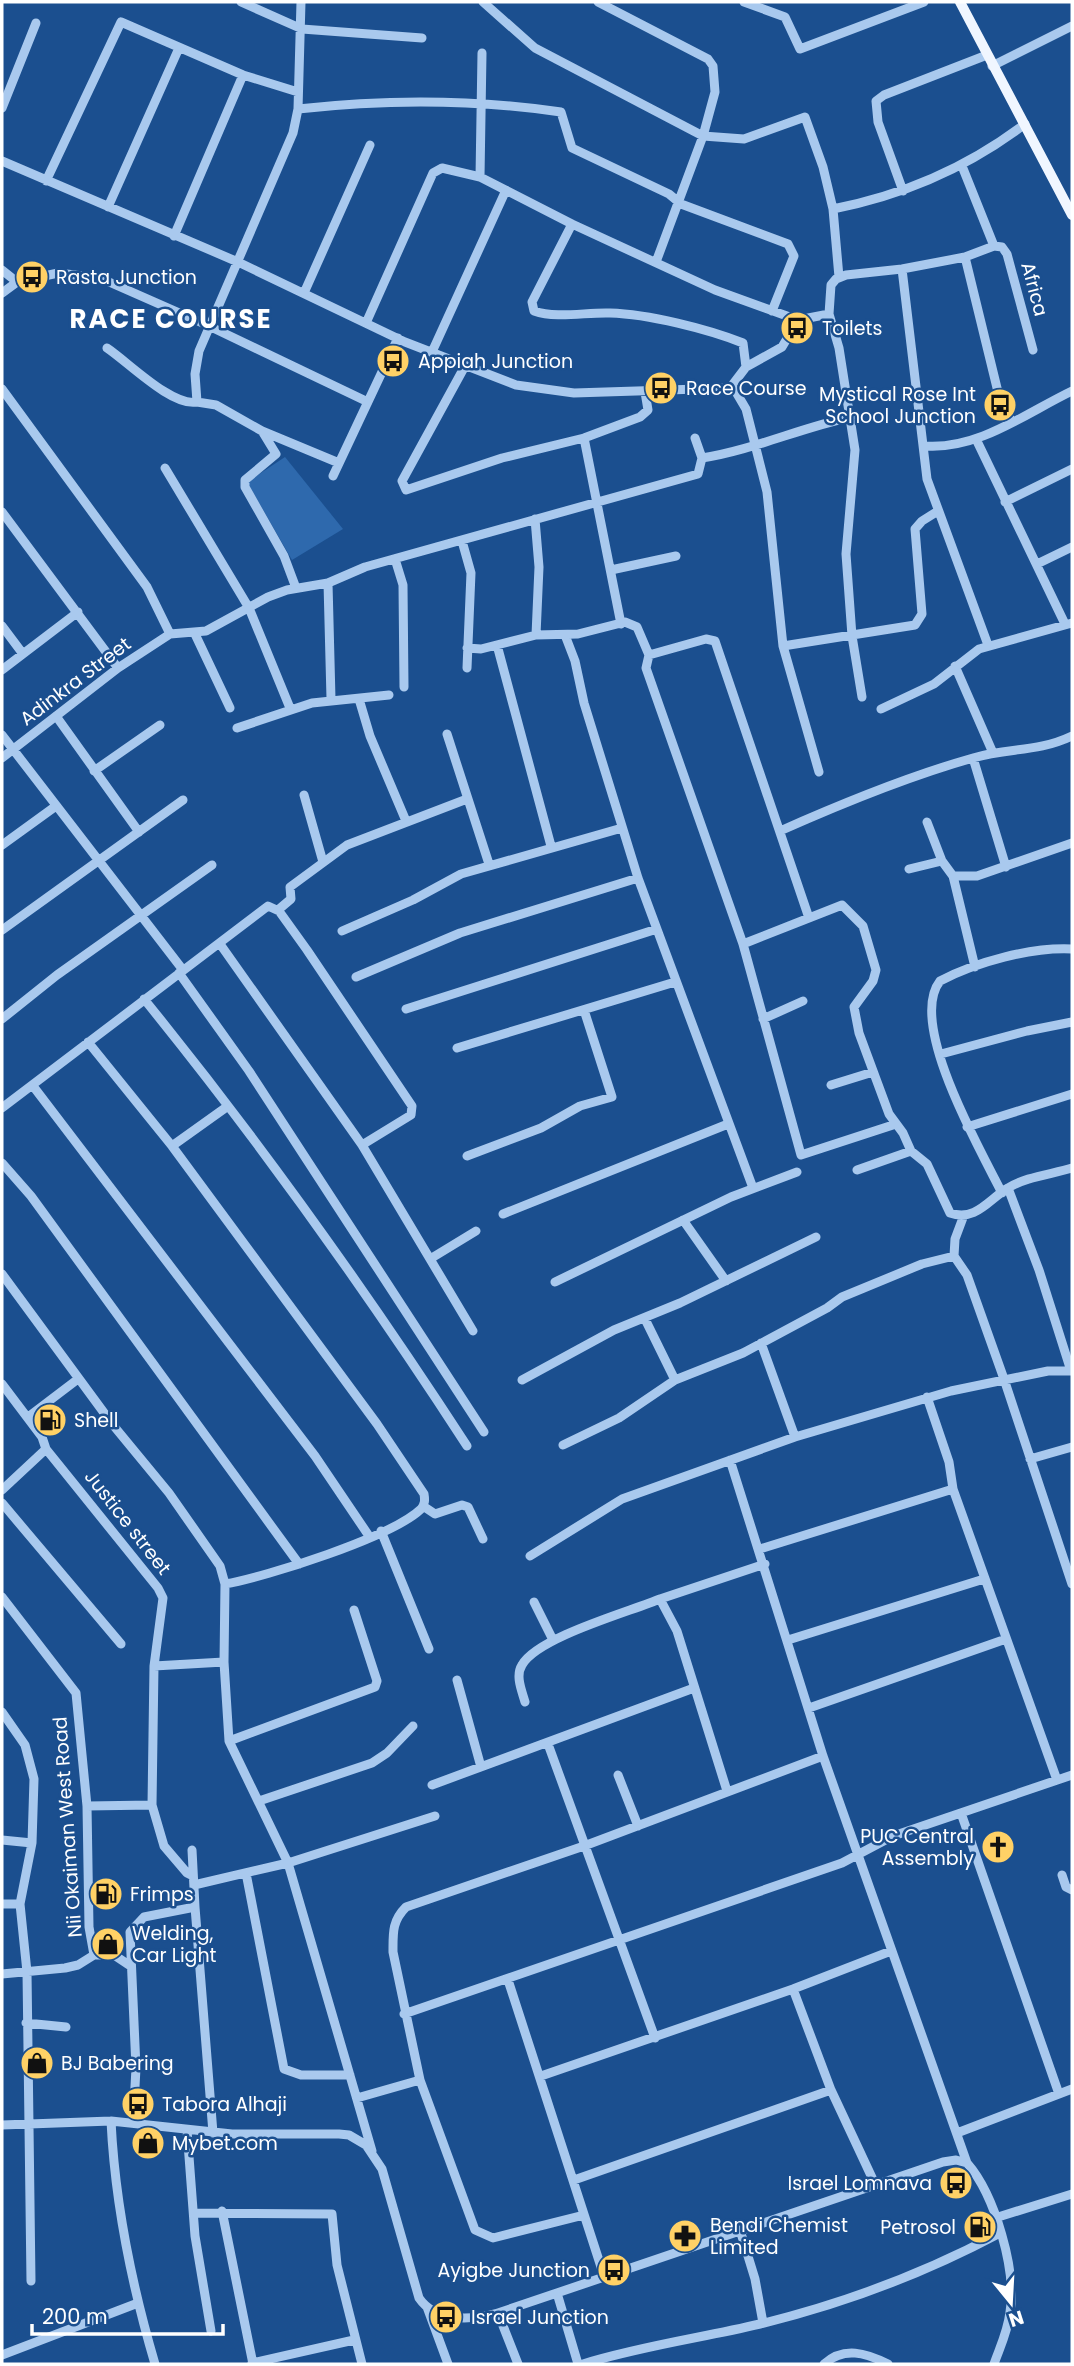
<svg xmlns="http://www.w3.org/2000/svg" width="1074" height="2366" viewBox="0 0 1074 2366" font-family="Poppins,sans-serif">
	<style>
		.green { fill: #2e69ad }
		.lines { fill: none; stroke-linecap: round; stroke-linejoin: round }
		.minor { stroke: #a9c9ee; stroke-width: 9 }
		.major { stroke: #f0f6ff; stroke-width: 10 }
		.labels { text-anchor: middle; stroke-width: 5; stroke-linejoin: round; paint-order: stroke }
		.poi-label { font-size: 19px; fill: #fff; stroke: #1b4f8f; text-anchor: start }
		.street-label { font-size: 19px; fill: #fff; stroke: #1b4f8f }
		.district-label { font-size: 26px; font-weight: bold; letter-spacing: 2px; fill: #fff; stroke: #1b4f8f }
	</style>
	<rect width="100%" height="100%" fill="#1b4f8f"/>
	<path class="green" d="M285 457 343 529 292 560 247 482Z"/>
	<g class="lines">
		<path class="minor" d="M241 2 302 29 422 38
			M301 2 298 109 293 133 199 351 195 374 197 402 216 405 262 431 339 463
			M483 2 535 48 703 136 744 139 805 117 823 167 833 209 839 277
			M598 2 708 59 713 66 715 92 703 136 656 262
			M744 2 785 17 800 49 924 2
			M992 66 1072 26
			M2 108 36 23
			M298 109C387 99 472 99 561 112L572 148 669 194 681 204 788 244 794 256 772 311
			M2 161 238 262 405 342 516 385 574 393 730 388 746 367 782 347 798 320
			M962 166 994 246
			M480 177 482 53
			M46 181 121 22 243 75 298 92
			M903 191 878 122 876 101 884 95 987 55
			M108 207 179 48
			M833 209C905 195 967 168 1025 124
			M572 224 532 302 534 311C557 319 586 312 610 313 648 314 708 329 743 343L746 367
			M174 236 243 75
			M994 246 1002 247 1007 254 1033 350
			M965 257 998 392 1011 421
			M902 269 927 479 988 645
			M2 270 17 282 58 273 100 278 209 326 368 402
			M2 293 17 282
			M304 293 370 145
			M829 314 839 348 855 450 846 554 852 636 862 697
			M366 323 433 173 442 168 480 177 572 224 715 290 798 320 829 314 831 285 836 279 846 275 902 269 965 257 994 246
			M107 348C128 362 172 407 197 402
			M432 352 506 190
			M465 366 402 481 406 490 502 458 584 438 640 417 648 410 645 392
			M733 387 746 409 767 492 783 646 819 772
			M2 389 147 587 170 634
			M262 431 276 454 245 480V487L284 556 296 588
			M584 438 621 624
			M976 439 1065 624
			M925 446C978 450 1026 413 1072 391
			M702 458C753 450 800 428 851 417
			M165 468 249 608 290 708
			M333 476 398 338
			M1005 502 1072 469
			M2 512 118 668
			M535 519 539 567 536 635
			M462 541 471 573 467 668
			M395 559 403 585 404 687
			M1037 564 1072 547
			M611 570 676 556
			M328 583 331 699
			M2 626 23 654
			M170 634 206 631 268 597 287 590 328 583 365 567 698 474 702 458 695 438
			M195 634 230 708
			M565 635 575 661 584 703 638 878 753 1188
			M497 645 551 846
			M783 646 915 625 922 614 915 529 922 521 938 511
			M467 648 481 649 536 635 578 634 625 622 637 627 649 655 646 668 743 944 801 1155 896 1124
			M649 655 706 639 715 641 809 918
			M955 666 993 753
			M2 670 78 612
			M359 699 370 736 406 821
			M881 709 934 684 979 649 1072 623
			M56 716 139 832
			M237 728 312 703 389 695
			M447 734 489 864
			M2 735 183 970
			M2 758 118 668 170 634
			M973 758 1006 867
			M94 771 160 725
			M304 795 323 862
			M927 822 942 861
			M780 831C843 803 906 777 973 758 1009 747 1036 753 1072 736
			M2 845 56 806
			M909 869 942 861 953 876H977L1072 843
			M953 876 975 967
			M278 910 291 899 290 887 347 845 467 799
			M2 930 183 800
			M342 931 413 900 461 874 622 828
			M220 944 362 1145 473 1331
			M743 944 842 905 863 926 876 970 873 981 854 1007 859 1033 889 1114 903 1133 911 1151 927 1164 950 1213C976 1222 989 1199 1008 1188 1025 1177 1053 1174 1072 1168
			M179 973 249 1071 484 1432
			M356 977 460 933 638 878
			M144 999C260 1142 367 1292 467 1446
			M406 1009 657 929
			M2 1019 57 975 212 865
			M763 1019 803 1001
			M88 1042 172 1146 377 1424 424 1494C425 1500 425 1504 421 1509 392 1537 266 1577 225 1584
			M457 1048 675 982
			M941 1054 1027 1031 1072 1022
			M831 1085 873 1072
			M33 1086 315 1456 369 1536
			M2 1108 268 906 279 911 307 950 412 1106 411 1115 362 1145
			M967 1127 1072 1094
			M172 1146 228 1106
			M467 1156 541 1128 580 1106 612 1097 584 1010
			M2 1163 31 1196 299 1564
			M857 1170 911 1151
			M1008 1188 1039 1270 1071 1371
			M1002 1193C981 1151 907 1023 940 981 976 962 1031 947 1072 949
			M503 1214 728 1124
			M683 1220 726 1281
			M954 1256 955 1239 964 1215
			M430 1259 476 1231
			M2 1274 113 1425 169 1493 220 1566 225 1584 224 1662 229 1741 288 1863 372 2151
			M555 1282 731 1197 797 1172
			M645 1319 675 1380
			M761 1343 795 1437
			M522 1380 614 1330 680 1303 816 1237
			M2 1384 42 1437 46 1449 158 1588 163 1598 154 1666 152 1805 164 1846 187 1873 193 1876
			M927 1397 949 1462 953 1489
			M28 1417 78 1379
			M563 1445 619 1418 675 1380 743 1353 827 1308 842 1297 922 1264 954 1256 967 1275 1004 1379 1072 1584
			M1030 1459 1072 1447
			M730 1460 823 1756 967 2163C995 2195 1017 2271 1010 2312 1008 2331 1000 2347 994 2364
			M2 1490 46 1449
			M2 1503 121 1644
			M423 1506 435 1514 462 1505 468 1507 483 1539
			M381 1531 429 1649
			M760 1549 953 1489 1057 1780
			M530 1556 622 1499 795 1437 951 1391 1048 1371H1072
			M2 1597 76 1693 87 1806 89 1927 94 1955
			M660 1599 765 1564
			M534 1602 553 1640
			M788 1640 984 1579
			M154 1666 224 1662
			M457 1680 481 1767
			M525 1702C522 1691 515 1676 522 1665 538 1637 629 1612 660 1599L677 1631 727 1791
			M809 1708 1006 1639
			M2 1712 25 1745 34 1779 32 1843 20 1904 27 1972 31 2281
			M229 1741 375 1687 377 1681 354 1610
			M548 1744 655 2038
			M618 1775 638 1826
			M432 1785 694 1688
			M259 1801 372 1763 387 1753 413 1726
			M87 1806 152 1805
			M961 1813 1059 2094
			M2 1840 32 1843
			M246 1873 284 2069 301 2075H350
			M1062 1875 1066 1887 1072 1890
			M194 1885 288 1863 435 1816
			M2 1904H20
			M195 1907 213 2133
			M2 1974 65 1968 78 1965 94 1955H114L129 1965
			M508 1980 604 2276
			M793 1989 831 2090 875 2184
			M404 2014 842 1863 893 1836 1072 1775
			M26 2023 66 2027
			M541 2076 793 1989 891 1951
			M357 2098 420 2080
			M111 2121C115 2203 132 2286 155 2364
			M133 2123 136 2068 130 1932 144 1917 195 1907 192 1850
			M2 2125 111 2121 232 2134H339L349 2135 366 2145 382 2169 419 2298C436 2323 472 2320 498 2313L943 2162 956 2160 967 2163
			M187 2130 195 2236 211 2331
			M957 2133 1072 2089
			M574 2180 831 2090
			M222 2211 253 2364
			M194 2213 332 2214 337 2265 362 2364
			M584 2215 493 2238 475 2230 420 2080 393 1952C393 1933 392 1921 406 1907L584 1846 823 1756
			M995 2218 1072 2194
			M740 2230 755 2279 763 2323
			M557 2293 578 2364
			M427 2307 448 2364
			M498 2313 518 2364
			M2 2355 138 2303
			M252 2363 354 2340
			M583 2364C641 2346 701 2338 760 2324 842 2304 925 2273 1000 2233
			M824 2364C844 2346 866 2353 888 2364"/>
		<path class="major" d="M960 2 1072 215"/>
	</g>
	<defs>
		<symbol id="bus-disc" viewBox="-11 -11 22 22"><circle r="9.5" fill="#ffd166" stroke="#1b4f8f"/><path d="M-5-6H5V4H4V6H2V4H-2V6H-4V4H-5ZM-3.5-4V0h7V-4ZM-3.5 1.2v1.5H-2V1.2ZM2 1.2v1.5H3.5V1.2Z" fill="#111"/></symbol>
		<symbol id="fuel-disc" viewBox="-11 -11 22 22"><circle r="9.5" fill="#ffd166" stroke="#1b4f8f"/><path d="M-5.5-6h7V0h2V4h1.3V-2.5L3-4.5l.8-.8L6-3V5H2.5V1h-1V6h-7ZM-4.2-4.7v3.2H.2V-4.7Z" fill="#111"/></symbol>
		<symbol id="church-disc" viewBox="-11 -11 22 22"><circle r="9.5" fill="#ffd166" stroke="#1b4f8f"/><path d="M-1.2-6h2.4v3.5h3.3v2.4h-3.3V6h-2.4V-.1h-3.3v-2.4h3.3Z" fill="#111"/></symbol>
		<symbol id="shop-disc" viewBox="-11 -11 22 22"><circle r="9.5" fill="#ffd166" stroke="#1b4f8f"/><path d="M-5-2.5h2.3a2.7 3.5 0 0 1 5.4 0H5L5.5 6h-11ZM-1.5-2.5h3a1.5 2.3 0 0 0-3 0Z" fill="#111"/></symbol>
		<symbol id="pharmacy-disc" viewBox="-11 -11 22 22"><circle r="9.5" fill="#ffd166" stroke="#1b4f8f"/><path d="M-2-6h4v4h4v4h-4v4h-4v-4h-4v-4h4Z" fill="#111"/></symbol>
	</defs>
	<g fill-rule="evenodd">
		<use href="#bus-disc" x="13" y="258" width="38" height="38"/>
		<use href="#bus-disc" x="778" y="309" width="38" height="38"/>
		<use href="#bus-disc" x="374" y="342" width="38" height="38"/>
		<use href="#bus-disc" x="642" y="369" width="38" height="38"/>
		<use href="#bus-disc" x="981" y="386" width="38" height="38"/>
		<use href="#fuel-disc" x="31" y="1401" width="38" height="38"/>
		<use href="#church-disc" x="979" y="1828" width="38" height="38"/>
		<use href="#fuel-disc" x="87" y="1875" width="38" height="38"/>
		<use href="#shop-disc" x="89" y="1925" width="38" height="38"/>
		<use href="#shop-disc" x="18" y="2044" width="38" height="38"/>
		<use href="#bus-disc" x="119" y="2085" width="38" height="38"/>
		<use href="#shop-disc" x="129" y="2124" width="38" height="38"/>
		<use href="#bus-disc" x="937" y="2164" width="38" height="38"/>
		<use href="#fuel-disc" x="961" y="2208" width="38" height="38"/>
		<use href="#pharmacy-disc" x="666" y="2217" width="38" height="38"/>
		<use href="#bus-disc" x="595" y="2251" width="38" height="38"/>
		<use href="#bus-disc" x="427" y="2298" width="38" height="38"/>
	</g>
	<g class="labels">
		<g class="poi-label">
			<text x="56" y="284">Rasta Junction</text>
			<text x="822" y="335">Toilets</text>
			<text x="418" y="368">Appiah Junction</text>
			<text x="686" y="395">Race Course</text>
			<text x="976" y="401" text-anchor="end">Mystical Rose Int<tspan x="976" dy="22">School Junction</tspan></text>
			<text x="74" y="1427">Shell</text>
			<text x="974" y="1843" text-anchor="end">PUC Central<tspan x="974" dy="22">Assembly</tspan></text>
			<text x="130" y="1901">Frimps</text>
			<text x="132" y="1940">Welding,<tspan x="132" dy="22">Car Light</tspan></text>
			<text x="61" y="2070">BJ Babering</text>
			<text x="162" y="2111">Tabora Alhaji</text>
			<text x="172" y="2150">Mybet.com</text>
			<text x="932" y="2190" text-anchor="end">Israel Lomnava</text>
			<text x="710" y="2232">Bendi Chemist<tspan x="710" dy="22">Limited</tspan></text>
			<text x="956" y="2234" text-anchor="end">Petrosol</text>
			<text x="590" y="2277" text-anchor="end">Ayigbe Junction</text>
			<text x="471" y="2324">Israel Junction</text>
		</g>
		<g class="street-label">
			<text transform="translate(1035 289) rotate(75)" y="7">Africa</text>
			<text transform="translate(75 681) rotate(-37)" y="7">Adinkra Street</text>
			<text transform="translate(128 1522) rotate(52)" y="7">Justice street</text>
			<text transform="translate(67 1827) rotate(-94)" y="7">Nii Okaiman West Road</text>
		</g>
		<g class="district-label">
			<text x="171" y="328">RACE COURSE</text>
		</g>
	</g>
	<rect width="1074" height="2366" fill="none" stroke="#ffffff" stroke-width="7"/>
	<g transform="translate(1011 2303) rotate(162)" stroke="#1b4f8f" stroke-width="5" paint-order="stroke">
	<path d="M0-5L12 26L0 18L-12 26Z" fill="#ffffff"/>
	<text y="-10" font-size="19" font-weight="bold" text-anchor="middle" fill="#ffffff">N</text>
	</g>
	<path d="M32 2324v10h191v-10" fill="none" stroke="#ffffff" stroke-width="3.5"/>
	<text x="42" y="2324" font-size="21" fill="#ffffff" stroke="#1b4f8f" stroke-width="5" paint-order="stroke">200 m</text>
</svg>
